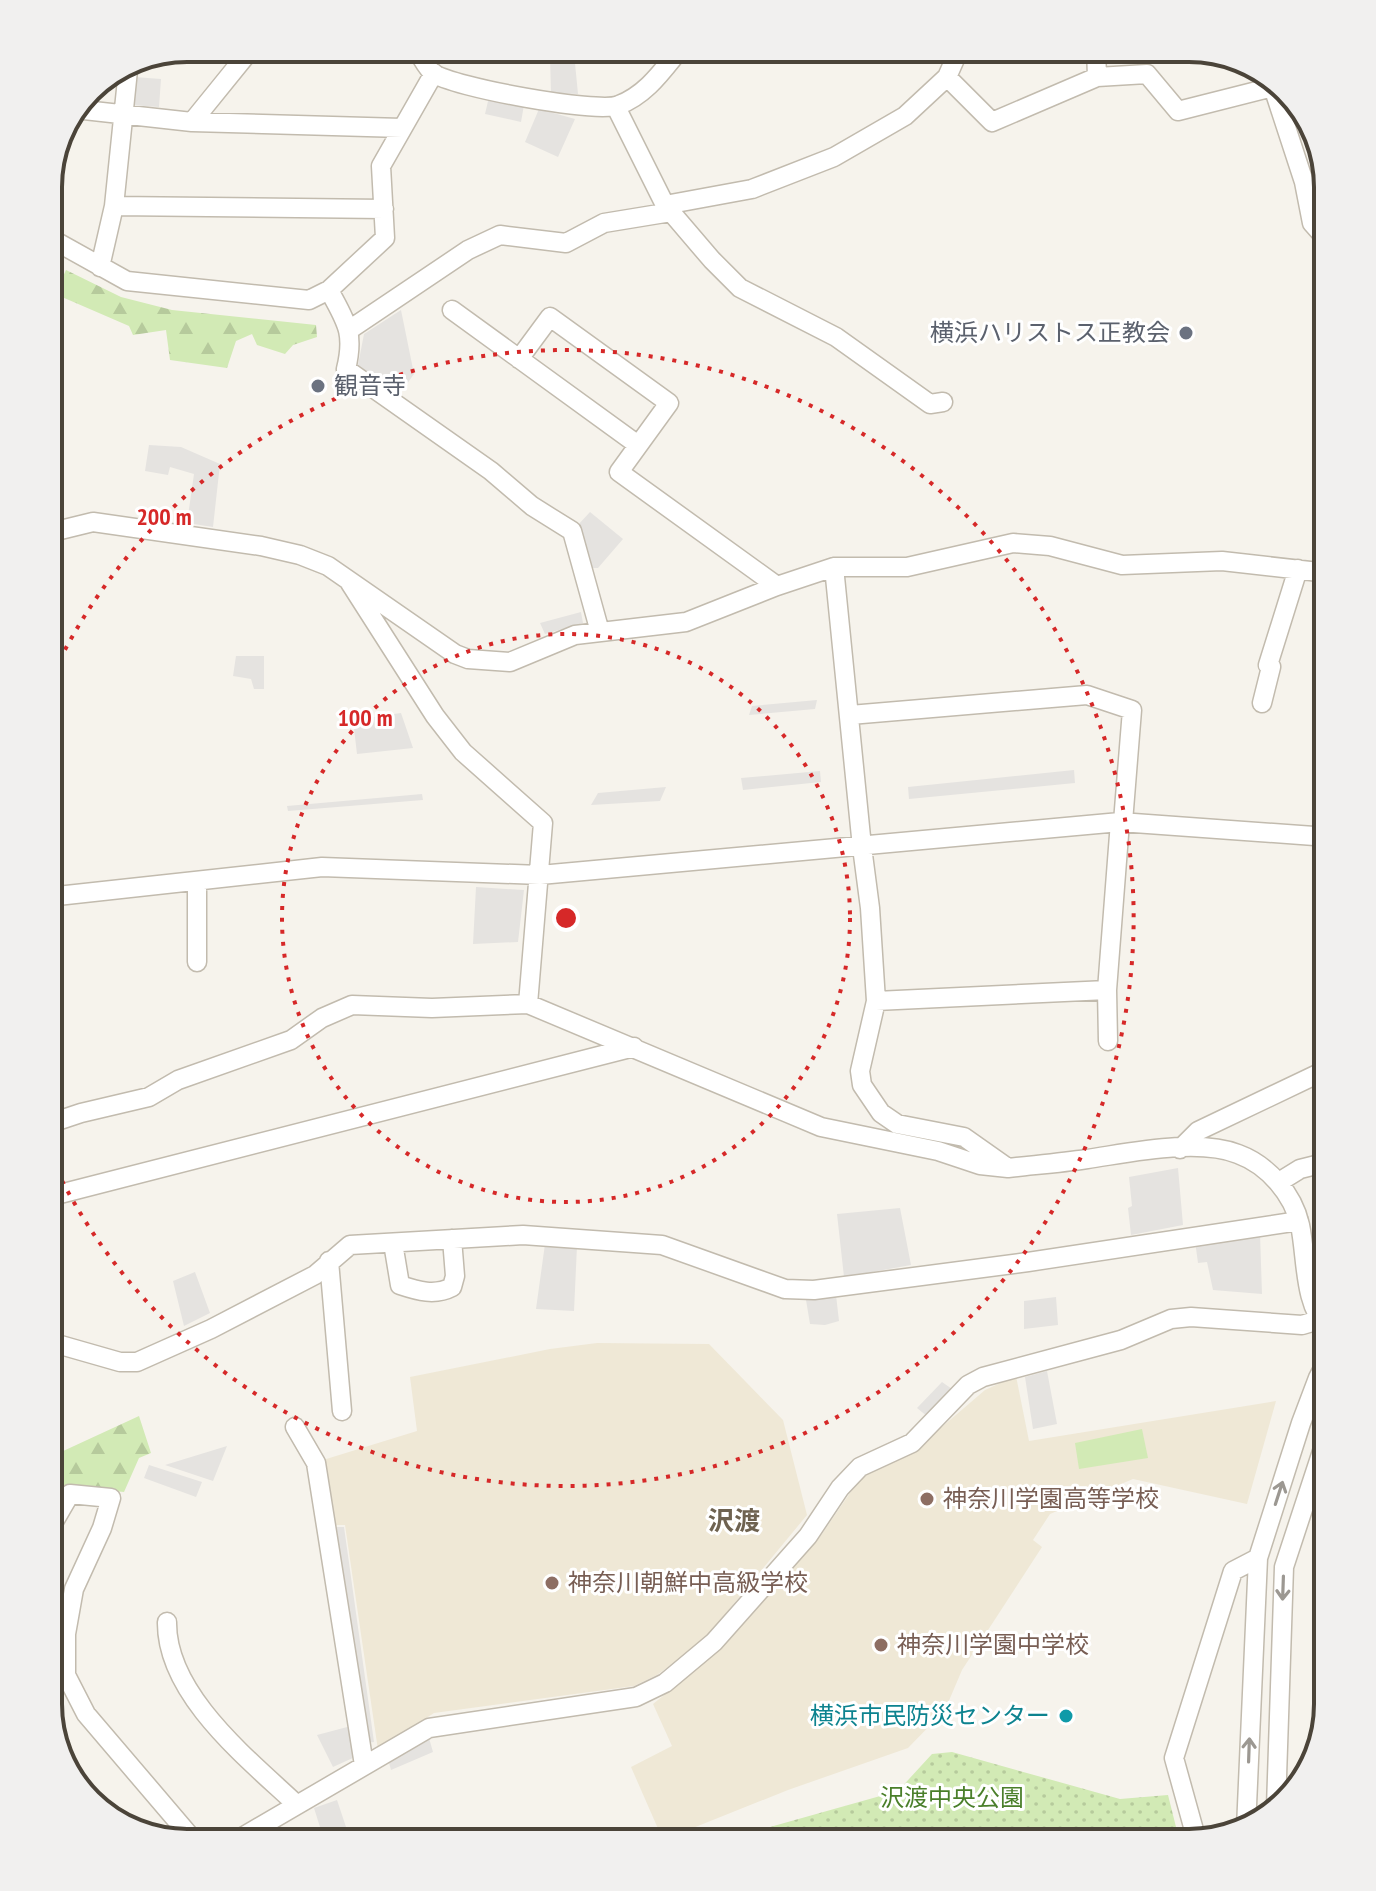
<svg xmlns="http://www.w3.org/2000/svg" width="1376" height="1891" viewBox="0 0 1376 1891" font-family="'PT Sans Narrow','Noto Sans JP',sans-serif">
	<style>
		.education { fill: #efe8d6 }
		.grass { fill: #d2eab5 }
		.forest { fill: url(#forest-firs) }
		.park { fill: url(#park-dots) }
		.parking { fill: #e5e3e0 }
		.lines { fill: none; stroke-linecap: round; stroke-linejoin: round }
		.minor-casing { stroke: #c2bbae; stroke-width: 21 }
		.minor { stroke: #fff; stroke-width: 18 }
		.oneway { stroke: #9c9892 }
		.ring { fill: none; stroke: #d62828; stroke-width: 4; stroke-dasharray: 4 8 }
		.worship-dot { fill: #6b7280; stroke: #fff; stroke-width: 3 }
		.education-dot { fill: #8d6e63; stroke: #fff; stroke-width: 3 }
		.culture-dot { fill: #0f9aa8; stroke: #fff; stroke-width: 3 }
		.labels { text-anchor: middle; stroke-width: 6; stroke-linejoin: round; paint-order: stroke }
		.worship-label { font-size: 24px; fill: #5b616d; stroke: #fff; text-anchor: end }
		.education-label { font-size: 24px; fill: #785e54; stroke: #fff; text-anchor: start }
		.culture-label { font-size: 24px; fill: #0d838f; stroke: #fff; text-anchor: end }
		.park-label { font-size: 24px; fill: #4a7f2a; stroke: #fff }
		.neighbourhood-label { font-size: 26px; font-weight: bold; fill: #6e6250; stroke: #fff }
		.rim { fill: none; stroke: #4b4439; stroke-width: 4 }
		.centre { fill: #d62828; stroke: #fff; stroke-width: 4 }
		.ring-label { font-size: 24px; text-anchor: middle; font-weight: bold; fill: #d62828; stroke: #fff; stroke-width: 6; stroke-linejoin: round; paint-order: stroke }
	</style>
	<defs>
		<pattern id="forest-firs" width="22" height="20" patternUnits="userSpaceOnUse" patternTransform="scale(2)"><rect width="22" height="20" fill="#d2eab5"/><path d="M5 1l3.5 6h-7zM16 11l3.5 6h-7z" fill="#b6ca9c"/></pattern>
		<pattern id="park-dots" width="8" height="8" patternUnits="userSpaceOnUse" patternTransform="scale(2)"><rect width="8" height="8" fill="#d2eab5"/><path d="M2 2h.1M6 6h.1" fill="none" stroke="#b6ca9c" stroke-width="1.8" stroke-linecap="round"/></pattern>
	</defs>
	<rect width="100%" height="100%" fill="#f6f3ec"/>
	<path class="education" d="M597 1343 709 1344 783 1420 807 1515 703 1641 657 1675 634 1686 434 1713 378 1750 345 1525H332L323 1460 417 1431 410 1377 550 1349Z
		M1016 1376 1029 1441 1276 1401 1247 1504 1133 1479 1050 1514 1033 1540 1042 1547 962 1670 945 1710 908 1748 788 1790 663 1840 631 1767 672 1746 653 1704 710 1658 822 1534 865 1471 915 1450 985 1390Z"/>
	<path class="grass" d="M1142 1429 1148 1458 1079 1469 1075 1443Z"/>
	<path class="forest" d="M66 270 121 297 172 310 316 325 317 337 293 345 285 354 257 345 252 334 236 341 227 368 170 360 166 330 133 335 129 326 55 294Z
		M139 1416 151 1453 139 1458 124 1492 64 1486 48 1514V1458Z"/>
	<path class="park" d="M952 1752 1120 1799 1168 1795 1180 1843H727L731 1838 898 1791 932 1754Z"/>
	<path class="parking" d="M574 53 578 94 551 93 550 56Z
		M134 77 161 79 159 107 131 105Z
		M489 97 524 105 521 122 485 114Z
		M539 109 575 119 558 157 525 142Z
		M401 310 414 374 399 395 358 365 364 334Z
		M149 445 181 447 220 464 213 527 187 523 194 474 170 467 168 475 145 471Z
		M590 512 623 539 598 568H589L577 526Z
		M581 612 583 623 545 634 540 623Z
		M236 656H264V689H254L251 679 233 676Z
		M817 700 815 709 749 715 752 706Z
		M401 713 413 748 357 754 353 720Z
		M1074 770 1075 783 909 799 908 787Z
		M820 771 821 782 743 790 741 778Z
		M666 787 660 801 591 805 598 793Z
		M422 794 423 800 288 811 287 806Z
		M476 887 524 890 518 942 473 944Z
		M1178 1168 1183 1225 1131 1235 1128 1208 1132 1206 1129 1177Z
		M900 1208 911 1265 844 1277 837 1214Z
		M1260 1233 1262 1294 1213 1290 1207 1262 1198 1263 1195 1241Z
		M545 1244 577 1246 574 1311 536 1309Z
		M195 1272 210 1313 184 1326 173 1281Z
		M836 1295 839 1321 825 1325 810 1324 806 1300Z
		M1056 1297 1058 1325 1024 1329V1301Z
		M1047 1371 1057 1424 1033 1429 1025 1377Z
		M942 1382 952 1389 928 1417 917 1408Z
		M227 1446 213 1481 165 1465Z
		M149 1465 202 1482 196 1497 144 1478Z
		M333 1527H344L374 1742 364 1743Z
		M351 1726 355 1757 333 1767 317 1735Z
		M429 1738 433 1752 391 1770 388 1759Z
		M337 1800 346 1827 347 1843H325L314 1808Z"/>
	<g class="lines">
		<defs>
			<path id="minor" d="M415 48C421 55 426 68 433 73 452 87 598 114 619 105 647 94 662 71 681 48
				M1096 48 1097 77
				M947 77 992 122 1097 77 1147 74 1178 111 1273 87
				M1270 78 1304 182 1312 223 1328 241
				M616 107 665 205 712 260 740 288 836 337 930 404 943 402
				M75 109 192 122 402 128
				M192 122 252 48
				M665 205 752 189 834 157 905 116 947 77 955 59V48
				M114 206 384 209
				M48 237 127 281 309 300 329 290 385 238 381 166 434 73
				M100 267 114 206 128 70
				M329 290C346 322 355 332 346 369L491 471 532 506 572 531 600 632
				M452 310 638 445
				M349 330 468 250 500 235 566 243 604 223 671 212
				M519 359 550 317 669 403 619 472 777 586
				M48 533 93 522 261 546 300 555 328 566 455 654 468 659 510 662 575 635 686 622 777 586 834 567H907L1013 543 1050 546 1122 565 1222 561 1328 573
				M834 567 862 847 870 908 876 1001 860 1071 862 1085 881 1113 897 1124 964 1137 1008 1168
				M350 583 435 716 463 752 543 823 528 1004 821 1127 938 1151 980 1165 1008 1168C1034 1165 1060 1163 1087 1159 1129 1153 1197 1138 1238 1154 1268 1165 1293 1194 1300 1225 1307 1258 1303 1304 1328 1329
				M1262 703 1271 667 1268 665 1298 569
				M850 715 1087 695 1132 710 1123 822
				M197 882V962
				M48 897 322 867 540 875 1120 822 1328 837
				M876 1001 1107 990
				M1108 1041 1107 990 1120 822
				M48 1124 81 1113 149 1097 178 1080 291 1040 322 1018 352 1005 432 1008 528 1004
				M1180 1149 1198 1131 1328 1069
				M1279 1182 1300 1169 1328 1162
				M48 1197 634 1047
				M393 1243 400 1285C418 1291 435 1296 452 1287L455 1276 452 1239
				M329 1261 342 1411
				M1309 1279 1328 1264
				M48 1349 57 1344 120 1362H137L211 1329 315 1275 350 1245 523 1235 662 1245 785 1289 814 1290 1028 1262 1299 1221
				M295 1427 316 1463 364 1765
				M48 1532 70 1494 111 1498 102 1528 74 1589 66 1634V1675L86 1714 196 1843
				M167 1622C166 1694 247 1758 296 1804
				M1276 1807 1284 1567 1328 1433
				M1246 1828 1258 1558 1301 1423 1318 1378 1328 1359
				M1197 1841 1174 1758 1233 1571 1258 1558
				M232 1843 429 1728 636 1697 665 1683 714 1642 808 1536 840 1488 860 1467 912 1443 968 1385 983 1377 1121 1340 1171 1319 1191 1317 1302 1325 1319 1320"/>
		</defs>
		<use href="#minor" class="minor-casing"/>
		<use href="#minor" class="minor"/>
	</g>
	<defs><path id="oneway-shaft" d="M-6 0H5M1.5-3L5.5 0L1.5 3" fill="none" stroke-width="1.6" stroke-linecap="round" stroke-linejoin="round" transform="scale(2)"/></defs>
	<g class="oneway">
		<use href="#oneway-shaft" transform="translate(1279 1493) rotate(-72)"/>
		<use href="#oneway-shaft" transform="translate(1283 1588) rotate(92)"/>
		<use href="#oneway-shaft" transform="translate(1249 1750) rotate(-88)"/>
	</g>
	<g class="ring">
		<circle cx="566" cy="918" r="284"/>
		<path d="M49 682A568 568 0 1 1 49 1154"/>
	</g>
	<g class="worship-dot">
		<circle cx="1186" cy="333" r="8"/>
		<circle cx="318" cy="386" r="8"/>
	</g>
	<g class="education-dot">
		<circle cx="927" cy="1499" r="8"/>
		<circle cx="552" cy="1583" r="8"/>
		<circle cx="881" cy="1645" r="8"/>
	</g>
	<circle class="culture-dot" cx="1066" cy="1716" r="8"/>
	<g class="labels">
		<g class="worship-label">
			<text x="1170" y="341">横浜ハリストス正教会</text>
			<text x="334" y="394" text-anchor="start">観音寺</text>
		</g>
		<g class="education-label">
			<text x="943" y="1507">神奈川学園高等学校</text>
			<text x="568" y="1591">神奈川朝鮮中高級学校</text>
			<text x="897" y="1653">神奈川学園中学校</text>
		</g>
		<g class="culture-label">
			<text x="1050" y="1724">横浜市民防災センター</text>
		</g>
		<g class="park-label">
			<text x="952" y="1806">沢渡中央公園</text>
		</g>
		<g class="neighbourhood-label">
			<text x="734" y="1530">沢渡</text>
		</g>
	</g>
	<path d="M0 0H1376V1891H0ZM187 62H1189A125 125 0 0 1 1314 187V1704A125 125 0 0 1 1189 1829H187A125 125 0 0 1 62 1704V187A125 125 0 0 1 187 62Z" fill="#f1f0ef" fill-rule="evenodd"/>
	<path class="rim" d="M187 62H1189A125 125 0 0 1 1314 187V1704A125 125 0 0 1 1189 1829H187A125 125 0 0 1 62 1704V187A125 125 0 0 1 187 62Z"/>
	<circle cx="566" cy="918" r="12" class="centre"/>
	<g class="ring-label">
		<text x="164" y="525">200 m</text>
		<text x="365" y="726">100 m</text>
	</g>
</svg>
